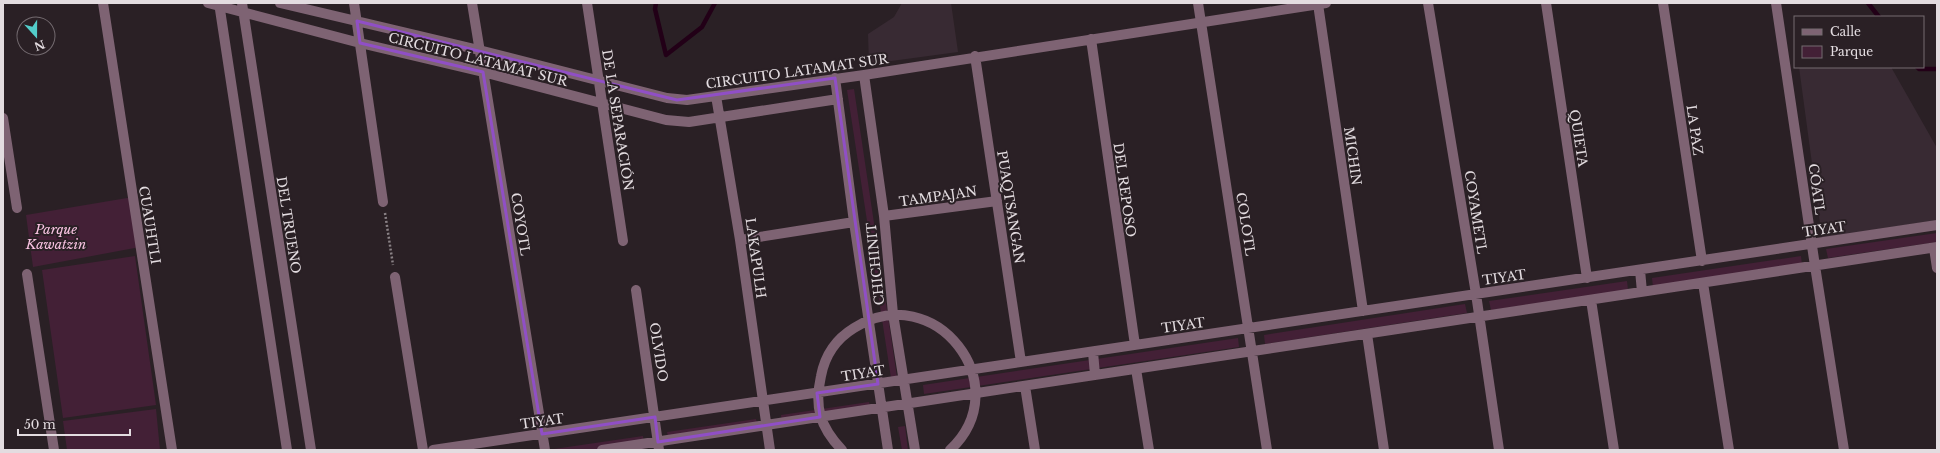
<svg xmlns="http://www.w3.org/2000/svg" width="1940" height="453" viewBox="0 0 1940 453" font-family="'Libre Baskerville',serif">
	<style>
		.built { fill: #382a33 }
		.green { fill: #432036 }
		.lines { fill: none; stroke-linecap: round; stroke-linejoin: round }
		.stream { stroke: #220017; stroke-width: 4.5 }
		.path { stroke: #898185; stroke-width: 2.5; stroke-dasharray: 2 2; stroke-linecap: butt }
		.minor { stroke: #7e6373; stroke-width: 10 }
		.marked { fill: none; stroke: #904fc6; stroke-width: 3; stroke-linejoin: round }
		.labels { text-anchor: middle; stroke-width: 4; stroke-linejoin: round; paint-order: stroke }
		.street-label { font-size: 13px; fill: #e3dce0; stroke: #2a2025 }
		.park-label { font-size: 13px; font-style: italic; fill: #fac4e3; stroke: #2a2025 }
	</style>
	<rect width="100%" height="100%" fill="#2a2025"/>
	<path class="built" d="M902 3H951L958 52 869 64 868 34 894 17Z
		M1799 67H1891L1937 148V220L1822 238Z"/>
	<path class="green" d="M854 89 897 377 891 378 847 90Z
		M133 197 140 247 33 267 26 215Z
		M1937 233V242L1828 258 1826 249Z
		M135 256 156 405 63 418 42 270Z
		M1801 256 1802 265 1653 287 1652 278Z
		M1627 281 1628 290 1491 310 1489 301Z
		M1465 304 1467 313 1265 344 1264 335Z
		M1238 338 1239 347 924 394 923 385Z
		M869 402 871 410 782 424 781 415Z
		M156 409 160 450H67L63 421Z
		M756 419 758 428 669 441 667 432Z
		M905 426 908 450H902L898 427Z
		M643 436 644 444 607 450 554 449Z"/>
	<g class="lines">
		<path class="stream" d="M656 3 655 9 666 55 702 27 715 3
			M1868 3 1879 17
			M1917 67 1919 69H1937"/>
		<path class="path" d="M385 213 393 265"/>
		<path class="minor" d="M103 3 172 450
			M208 3 360 43 483 72 666 120 689 122 838 99
			M219 3 287 450
			M242 3 311 450
			M280 3 479 50 667 98 687 100 864 75 1326 3
			M354 3 383 202
			M472 3 545 450
			M587 3 623 241
			M1198 3 1267 450
			M1428 3 1476 294 1499 450
			M1546 3 1587 278
			M1663 3 1702 261
			M1776 3 1815 266 1844 450
			M1318 4 1363 311
			M1091 39 1135 345
			M975 56 1021 362
			M864 75 884 216 893 314 915 450
			M835 78 854 222 888 450
			M716 96 740 240 770 450
			M3 118 17 208
			M884 216 997 201
			M740 240 854 222
			M1934 248 1937 268
			M1640 270 1642 292
			M27 274 54 450
			M395 277 423 450
			M1703 283 1729 450
			M636 290 659 450
			M1591 300 1614 450
			M1367 334 1384 450
			M1093 352 1095 375
			M1136 369 1149 450
			M1025 386 1035 450
			M433 450 1937 225
			M602 450 1937 247
			M842 450C820 427 814 407 821 376 825 355 836 339 854 328 935 277 1019 386 950 450"/>
	</g>
	<path class="marked" d="M357 21 677 100 835 78 878 384 817 393 820 417 658 442 655 417 542 434 483 72 360 43Z"/>
	<g class="labels">
		<g class="street-label">
			<text transform="translate(478 59) rotate(14)" y="5">CIRCUITO LATAMAT SUR</text>
			<text transform="translate(797 71) rotate(-8)" y="5">CIRCUITO LATAMAT SUR</text>
			<text transform="translate(618 120) rotate(81)" y="5">DE LA SEPARACIÓN</text>
			<text transform="translate(1695 130) rotate(82)" y="5">LA PAZ</text>
			<text transform="translate(1579 138) rotate(81)" y="5">QUIETA</text>
			<text transform="translate(1353 156) rotate(82)" y="5">MICHIN</text>
			<text transform="translate(1817 189) rotate(82)" y="5">CÓATL</text>
			<text transform="translate(1125 190) rotate(82)" y="5">DEL REPOSO</text>
			<text transform="translate(938 196) rotate(-8)" y="5">TAMPAJAN</text>
			<text transform="translate(1011 207) rotate(81)" y="5">PUAQTSANGAN</text>
			<text transform="translate(1476 212) rotate(81)" y="5">COYAMETL</text>
			<text transform="translate(521 224) rotate(81)" y="5">COYOTL</text>
			<text transform="translate(1246 224) rotate(81)" y="5">COLOTL</text>
			<text transform="translate(150 225) rotate(81)" y="5">CUAUHTLI</text>
			<text transform="translate(289 225) rotate(81)" y="5">DEL TRUENO</text>
			<text transform="translate(1824 229) rotate(-8)" y="5">TIYAT</text>
			<text transform="translate(756 258) rotate(82)" y="5">LAKAPULH</text>
			<text transform="translate(875 264) rotate(-96)" y="5">CHICHINIT</text>
			<text transform="translate(1504 277) rotate(-8)" y="5">TIYAT</text>
			<text transform="translate(1183 325) rotate(-8)" y="5">TIYAT</text>
			<text transform="translate(659 352) rotate(81)" y="5">OLVIDO</text>
			<text transform="translate(863 373) rotate(-9)" y="5">TIYAT</text>
			<text transform="translate(542 421) rotate(-8)" y="5">TIYAT</text>
		</g>
		<g class="park-label">
			<text x="56" y="234">Parque<tspan x="56" dy="15">Kawatzin</tspan></text>
		</g>
	</g>
	<rect width="1940" height="453" fill="none" stroke="#e3dce0" stroke-width="8"/>
	<rect x="1794" y="16" width="130" height="52" fill="#2a2025" stroke="#746b70"/>
	<rect x="1802" y="29" width="20" height="6" fill="#7e6373" stroke="#746b70"/>
	<text x="1830" y="36" font-size="12" fill="#e3dce0">Calle</text>
	<rect x="1802" y="46" width="20" height="12" fill="#432036" stroke="#746b70"/>
	<text x="1830" y="56" font-size="12" fill="#e3dce0">Parque</text>
	<g transform="translate(36 36) rotate(159)"><circle r="19" fill="#2a2025" stroke="#746b70"/>
	<path d="M0-3L7 15L0 10L-7 15Z" fill="#53cdca"/>
	<text y="-6" font-size="11" font-weight="bold" text-anchor="middle" fill="#e3dce0">N</text>
	</g>
	<path d="M18 429v6h112v-6" fill="none" stroke="#e3dce0" stroke-width="2"/>
	<text x="24" y="429" font-size="12" fill="#e3dce0" stroke="#2a2025" stroke-width="3" paint-order="stroke">50 m</text>
</svg>
